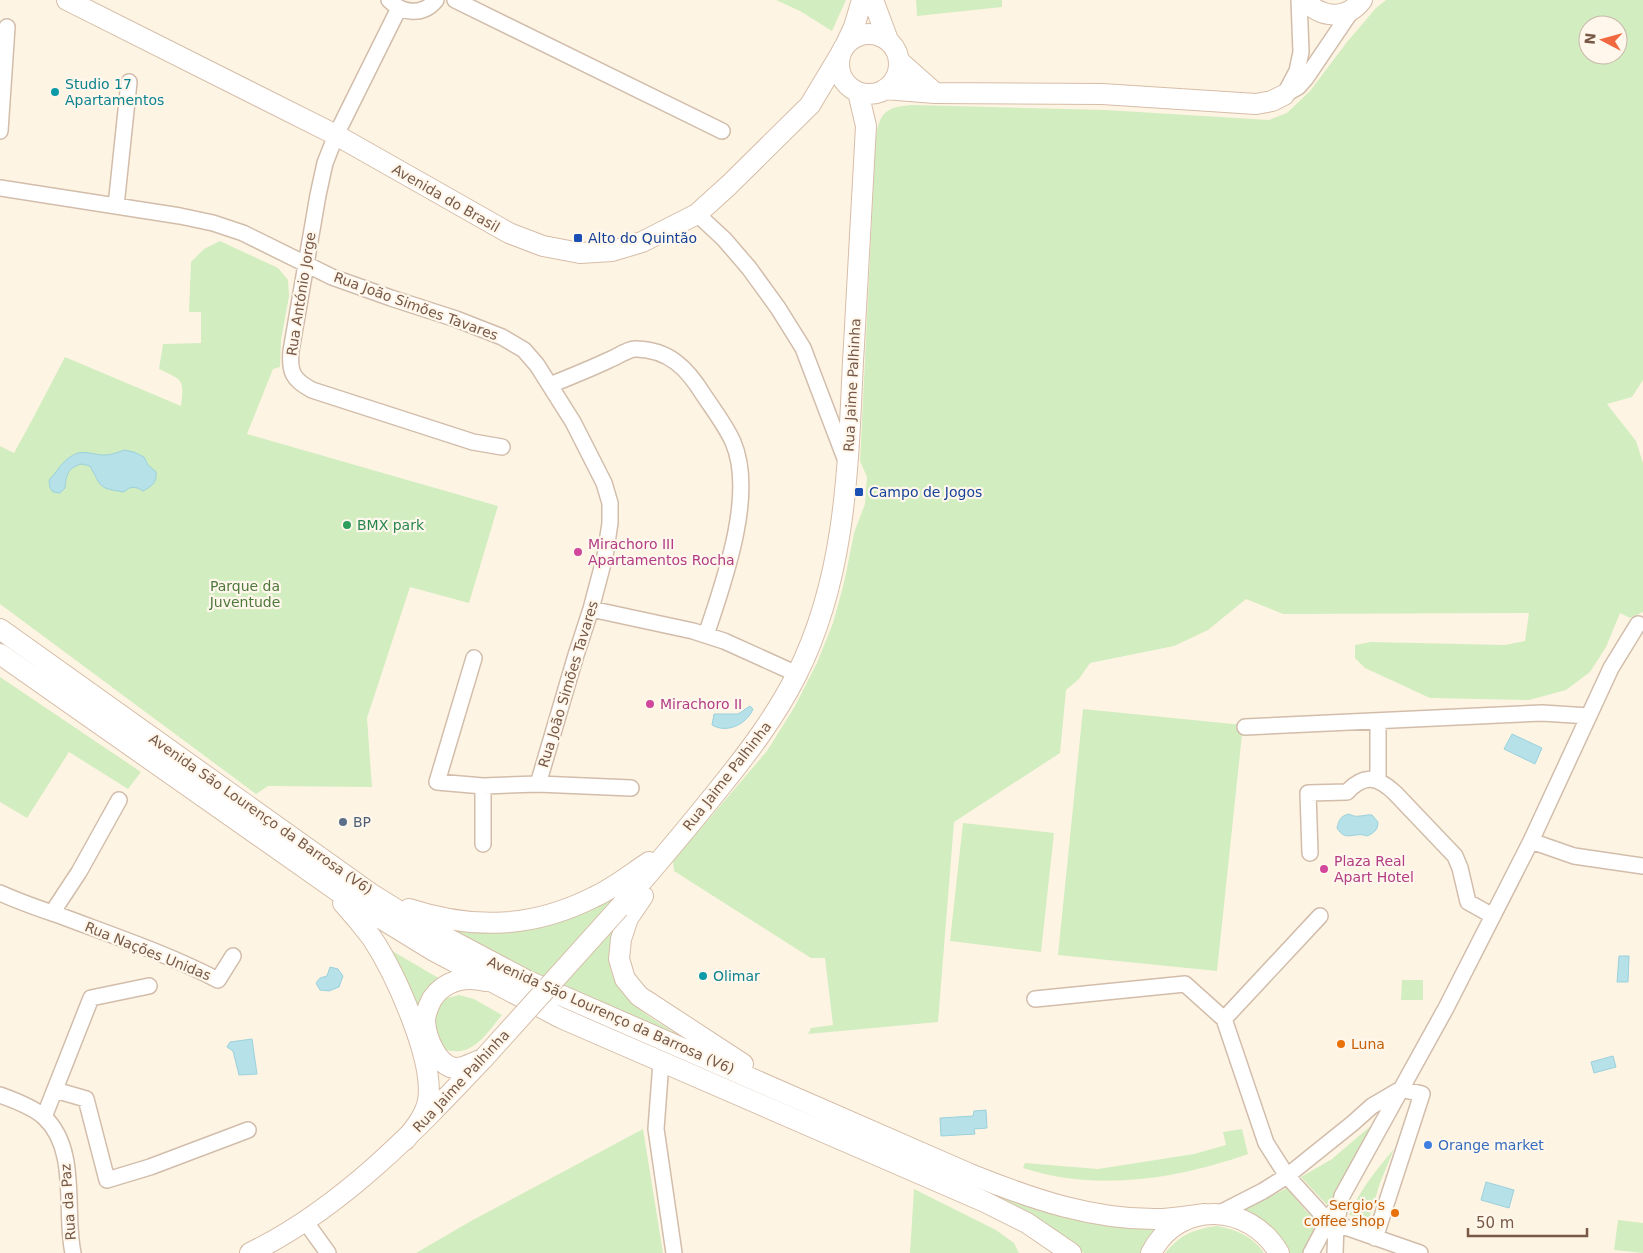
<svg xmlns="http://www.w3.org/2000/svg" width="1643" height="1253" viewBox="0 0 1643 1253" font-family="'DejaVu Sans',sans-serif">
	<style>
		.green { fill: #d2edc0; fill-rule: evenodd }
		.water { fill: #b6e1e9; stroke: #9bd1dc }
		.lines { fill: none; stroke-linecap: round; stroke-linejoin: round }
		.street-casing { stroke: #d2bdab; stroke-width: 18 }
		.secondary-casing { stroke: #d6bda8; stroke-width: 22 }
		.street { stroke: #fff; stroke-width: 15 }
		.secondary { stroke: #fff; stroke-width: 20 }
		.secondary-bridge-casing { stroke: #d6bda8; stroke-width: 22; stroke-linecap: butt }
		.secondary-bridge { stroke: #fff; stroke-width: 20 }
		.culture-dot { fill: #0f9aa8; stroke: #fff7eb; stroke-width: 2 }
		.transit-dot { fill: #1a4fb4; stroke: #fff7eb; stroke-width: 2 }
		.leisure-dot { fill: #2e9e5b; stroke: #fff7eb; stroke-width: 2 }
		.hotel-dot { fill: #d1479c; stroke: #fff7eb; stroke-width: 2 }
		.service-dot { fill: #5c6f8a; stroke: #fff7eb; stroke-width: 2 }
		.food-dot { fill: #e8710a; stroke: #fff7eb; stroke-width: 2 }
		.shop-dot { fill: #3f7fe0; stroke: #fff7eb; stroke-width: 2 }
		.labels { text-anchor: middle; stroke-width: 4.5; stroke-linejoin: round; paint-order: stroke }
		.culture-label { font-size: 14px; fill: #0d838f; stroke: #fff7eb; text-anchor: start }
		.street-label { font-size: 14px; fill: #785947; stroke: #fff7eb }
		.transit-label { font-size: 14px; fill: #164399; stroke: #fff7eb; text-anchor: start }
		.leisure-label { font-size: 14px; fill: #27864d; stroke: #fff7eb; text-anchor: start }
		.hotel-label { font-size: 14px; fill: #b23c85; stroke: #fff7eb; text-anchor: start }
		.park-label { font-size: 14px; fill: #4d793c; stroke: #fff7eb }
		.service-label { font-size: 14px; fill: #4e5e75; stroke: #fff7eb; text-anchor: start }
		.food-label { font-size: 14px; fill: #c56008; stroke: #fff7eb; text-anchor: start }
		.shop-label { font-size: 14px; fill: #366cbe; stroke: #fff7eb; text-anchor: start }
	</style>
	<rect width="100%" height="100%" fill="#fef4e3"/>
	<path class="green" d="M776 0H846L832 31 800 11Z
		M916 0H1002V7L917 16Z
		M1386 0H1643V380L1632 397 1607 404 1636 441 1643 463V612L1630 618 1620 613 1606 647 1590 672 1566 690 1529 700 1430 698 1365 668 1355 658V645L1371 642 1505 645 1525 641 1529 613 1283 614 1246 599 1208 630 1174 646 1090 663 1079 679 1066 690 1060 753 954 822 938 1022 808 1034 811 1028 833 1025 825 958H811L674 871 673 861 767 751 795 706 817 663 833 623 844 583 854 533 865 504 867 477 860 461 876 137C880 111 887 107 912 105L1106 110 1269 120 1287 113 1310 91 1347 42 1376 8ZM1588 25H1618V55H1588Z
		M220 241 278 268 288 280 289 296 281 340 280 367 273 369 247 434 498 506 469 603 410 587 367 718 372 787 268 786 256 794 0 604V446L14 453 31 422 65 357 181 406C184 379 184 381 159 369L163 344 201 343V312H189L191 262 204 249Z
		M0 638 375 904 410 927 521 987 1008 1199C1059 1215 1109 1227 1162 1226 1151 1232 1146 1241 1140 1253H1084L1022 1213 985 1194 514 988 416 935 298 856 0 644Z
		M0 677 141 772 128 789 69 752 27 818 0 802Z
		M1083 709 1243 725 1217 971 1058 955Z
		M963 823 1054 833 1041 952 950 941Z
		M610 892C612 900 619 917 619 926 618 934 612 943 610 951 603 996 659 1022 690 1042L522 967 455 931 493 933 512 930Z
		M382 945 442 980C428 985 421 996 416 1009Z
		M1402 980H1423V1000H1401Z
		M459 995 474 999 502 1015C490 1029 475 1054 454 1051 448 1051 443 1049 440 1045 434 1038 434 1023 432 1015L441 1000Z
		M1373 1124 1328 1206 1301 1177 1332 1159Z
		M643 1129 663 1253H416L471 1221Z
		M1242 1129 1248 1154C1177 1179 1096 1192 1023 1168L1025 1163 1098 1169 1194 1154 1226 1145 1223 1132Z
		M1394 1149 1380 1183 1369 1219 1349 1215C1360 1190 1376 1170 1394 1149Z
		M1287 1188 1305 1210 1319 1223 1303 1253H1290C1280 1232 1265 1220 1244 1210Z
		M914 1189 996 1230 1014 1243 1019 1253H910Z
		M1618 1220 1643 1223V1253L1614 1250Z
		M1216 1226C1235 1229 1253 1236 1264 1253H1165C1181 1235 1191 1230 1216 1226Z"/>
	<path class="water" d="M124 450 134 452 144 457 148 465 156 472C157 483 152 486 143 491 136 486 130 486 124 492 98 488 102 488 90 466L82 464C68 467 66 475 65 488L60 493 53 492 50 488 49 480C56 473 62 462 70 457 83 448 91 455 104 455 111 455 117 453 124 450Z
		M750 706 753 709C747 724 727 734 712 725L714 714H738Z
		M1512 734 1542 748 1535 764 1504 749Z
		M1349 814C1357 819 1364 814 1372 815L1378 822C1378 830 1374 833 1367 836 1354 831 1346 843 1337 828 1339 819 1341 816 1349 814Z
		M1619 956H1629L1628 982H1617Z
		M330 967 338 969 343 976 339 987 329 991 320 990 316 983 320 978 327 976Z
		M252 1039 257 1074 239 1075 233 1051 227 1047 230 1042Z
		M1613 1056 1616 1067 1594 1073 1591 1062Z
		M986 1110 987 1128 974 1129 975 1134 941 1136 940 1118 973 1116 974 1111Z
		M1486 1182 1514 1190 1509 1208 1481 1200Z"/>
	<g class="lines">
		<defs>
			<path id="street" d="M389 0C402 14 423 16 436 0
				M455 0 722 131
				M399 8 336 135 325 163 318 195 291 351C289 372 293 380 312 390L473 442 502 447
				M1287 90 1297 71 1301 52 1299 0
				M1284 95 1298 87 1306 78 1352 10
				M0 131 7 27
				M0 188 180 216 213 223 243 233 332 277 391 298 456 319 502 337 524 350 537 365 573 422 604 483 610 503V523L605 556 591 609 576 655 538 784 483 786 437 782 474 658
				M116 206 129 82
				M697 214 724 239 749 268 778 308 803 348 846 461
				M550 385C570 377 590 369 609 360 617 357 629 348 637 349 669 350 687 368 703 394 713 409 726 426 733 442 756 495 723 584 706 635
				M591 609 693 631 724 641 797 674
				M1378 721V780
				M1245 727 1542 713 1589 716
				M538 784 631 788
				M1531 841 1574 856 1643 866
				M483 844V786
				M1310 853 1308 793 1347 792C1364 774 1377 776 1395 793L1455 856 1460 868 1468 902 1493 916
				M0 893C20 902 40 909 61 916 114 936 168 954 218 980L233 956
				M52 913 79 872 119 800
				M1035 999 1185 984 1224 1019 1320 916
				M1224 1019 1266 1143 1287 1176 1328 1221 1420 1253
				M661 1062 656 1129 674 1253
				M55 1090 86 1099 107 1180 150 1167 248 1130
				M0 1095C14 1100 33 1107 44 1117 79 1149 64 1211 73 1253
				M44 1117 91 998 149 986
				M1218 1214 1263 1191 1287 1176 1353 1123 1372 1106 1401 1089 1422 1094 1375 1238
				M305 1221 328 1253
				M1311 1253 1333 1212
				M1335 1253 1336 1225 1342 1196 1446 1008 1531 841 1611 668 1638 624"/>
			<path id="secondary" d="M67 0 336 135 509 233 543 246 580 253 612 251 642 242 697 214 729 185 810 105 840 55
				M873 0 888 40
				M1304 0C1321 18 1346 21 1362 0
				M839 64a30 30 0 1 1 60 0a30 30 0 1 1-60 0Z
				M846 44 854 27 862 0
				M899 61 935 93
				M885 89 935 93 1102 94 1256 104 1272 101 1284 95
				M0 629 370 893 415 921 526 980 970 1174C1032 1199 1095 1221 1163 1219 1177 1218 1191 1216 1205 1214
				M0 654 346 897 434 951 561 1018 985 1202 1027 1223 1071 1253
				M643 896 628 918 621 939 619 959 625 979 639 996 743 1064
				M343 903C353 914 363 926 372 938 395 973 435 1060 428 1101 425 1116 414 1129 405 1140
				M619 908C653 869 686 830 718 790 748 753 776 716 797 674 846 576 848 468 853 361 858 283 862 205 866 126L858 92
				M409 909C474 930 533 928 594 897 614 888 631 874 649 862
				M480 1060C472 1063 463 1069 454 1068 436 1064 426 1037 425 1021 425 1014 429 1005 432 999 445 980 465 976 486 981
				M250 1253C342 1208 414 1132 484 1058
				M1151 1253C1179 1199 1250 1203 1279 1253"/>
		</defs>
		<use href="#street" class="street-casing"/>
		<use href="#secondary" class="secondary-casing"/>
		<use href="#street" class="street"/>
		<use href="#secondary" class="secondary"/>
		<defs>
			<path id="secondary-bridge" d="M484 1058 619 908"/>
		</defs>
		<use href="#secondary-bridge" class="secondary-bridge-casing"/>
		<use href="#secondary-bridge" class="secondary-bridge"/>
	</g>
	<g class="culture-dot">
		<circle cx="55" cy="92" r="5"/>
		<circle cx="703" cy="976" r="5"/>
	</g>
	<g class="transit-dot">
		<rect x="573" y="233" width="10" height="10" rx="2.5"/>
		<rect x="854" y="487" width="10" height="10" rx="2.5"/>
	</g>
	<circle class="leisure-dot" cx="347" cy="525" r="5"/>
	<g class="hotel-dot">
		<circle cx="578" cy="552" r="5"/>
		<circle cx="650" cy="704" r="5"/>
		<circle cx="1324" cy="869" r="5"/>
	</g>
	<circle class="service-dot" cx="343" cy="822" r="5"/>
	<g class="food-dot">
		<circle cx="1341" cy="1044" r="5"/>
		<circle cx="1395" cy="1213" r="5"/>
	</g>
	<circle class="shop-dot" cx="1428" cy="1145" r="5"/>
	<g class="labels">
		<g class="culture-label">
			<text x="65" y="89">Studio 17<tspan x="65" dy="16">Apartamentos</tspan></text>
			<text x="713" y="981">Olimar</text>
		</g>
		<g class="street-label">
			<text transform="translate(446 198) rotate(30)" y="5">Avenida do Brasil</text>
			<text transform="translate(301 294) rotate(-81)" y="5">Rua António Jorge</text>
			<text transform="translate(416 306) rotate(20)" y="5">Rua João Simões Tavares</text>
			<text transform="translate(852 385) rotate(-87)" y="5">Rua Jaime Palhinha</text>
			<text transform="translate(568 684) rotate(-73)" y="5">Rua João Simões Tavares</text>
			<text transform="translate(727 776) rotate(-52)" y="5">Rua Jaime Palhinha</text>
			<text transform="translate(261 814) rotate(35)" y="5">Avenida São Lourenço da Barrosa (V6)</text>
			<text transform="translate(148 951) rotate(22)" y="5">Rua Nações Unidas</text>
			<text transform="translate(611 1015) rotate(24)" y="5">Avenida São Lourenço da Barrosa (V6)</text>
			<text transform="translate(461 1081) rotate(-47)" y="5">Rua Jaime Palhinha</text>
			<text transform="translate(68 1202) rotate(-94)" y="5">Rua da Paz</text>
		</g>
		<g class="transit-label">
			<text x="588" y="243">Alto do Quintão</text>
			<text x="869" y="497">Campo de Jogos</text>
		</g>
		<g class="leisure-label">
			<text x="357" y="530">BMX park</text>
		</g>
		<g class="hotel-label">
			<text x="588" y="549">Mirachoro III<tspan x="588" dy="16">Apartamentos Rocha</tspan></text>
			<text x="660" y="709">Mirachoro II</text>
			<text x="1334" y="866">Plaza Real<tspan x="1334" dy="16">Apart Hotel</tspan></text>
		</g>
		<g class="park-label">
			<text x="245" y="591">Parque da<tspan x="245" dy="16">Juventude</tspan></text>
		</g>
		<g class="service-label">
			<text x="353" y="827">BP</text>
		</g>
		<g class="food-label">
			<text x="1351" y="1049">Luna</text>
			<text x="1385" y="1210" text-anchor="end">Sergio’s<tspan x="1385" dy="16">coffee shop</tspan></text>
		</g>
		<g class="shop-label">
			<text x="1438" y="1150">Orange market</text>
		</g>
	</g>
	<g transform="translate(1603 40) rotate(276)"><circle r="24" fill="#fff7eb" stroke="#c9b8a9"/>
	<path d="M0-4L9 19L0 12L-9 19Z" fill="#f1683f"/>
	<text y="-8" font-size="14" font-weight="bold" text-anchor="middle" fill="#785947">N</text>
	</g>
	<path d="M1468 1228v8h119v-8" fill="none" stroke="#785947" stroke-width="2.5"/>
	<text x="1476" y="1228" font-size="15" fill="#785947" stroke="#fff7eb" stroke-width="4" paint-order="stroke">50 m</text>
</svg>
